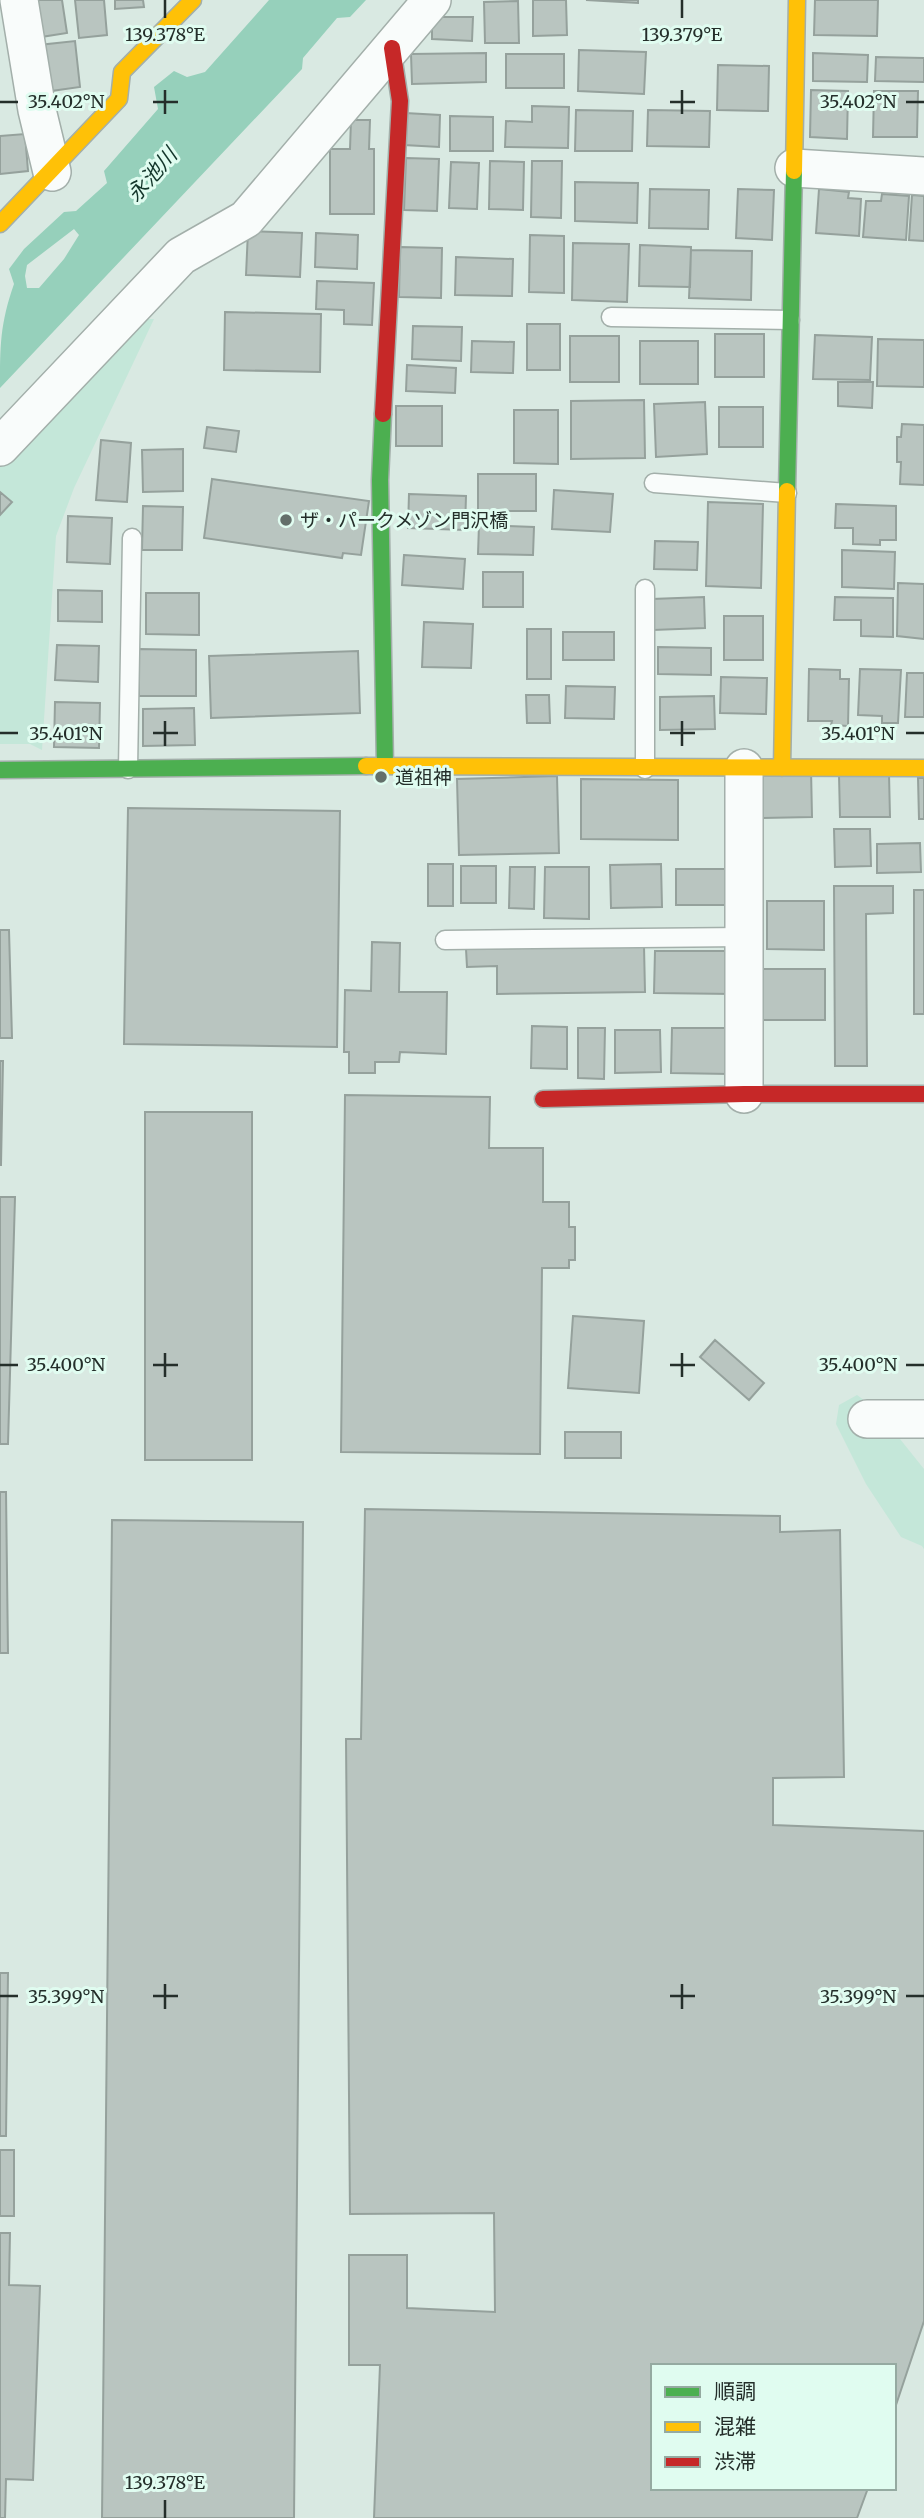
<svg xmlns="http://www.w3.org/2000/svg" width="924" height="2518" viewBox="0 0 924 2518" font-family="Merriweather,'Noto Sans JP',serif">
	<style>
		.green { fill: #c4e7d9 }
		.water { fill: #96d0bb; fill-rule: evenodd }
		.building { fill: #b9c5c0; stroke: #95a19c; stroke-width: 2 }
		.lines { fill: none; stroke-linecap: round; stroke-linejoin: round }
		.lane-casing { stroke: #a3afaa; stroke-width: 21 }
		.street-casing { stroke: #a3afaa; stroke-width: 40 }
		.fast-casing { stroke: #a3afaa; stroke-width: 19 }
		.slow-casing { stroke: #a3afaa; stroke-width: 19 }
		.jam-casing { stroke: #a3afaa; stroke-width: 19 }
		.lane { stroke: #f9fcfb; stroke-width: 18 }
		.street { stroke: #f9fcfb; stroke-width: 37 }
		.fast { stroke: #4caf50; stroke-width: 16 }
		.slow { stroke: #ffc107; stroke-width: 16 }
		.jam { stroke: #c62828; stroke-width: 16 }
		.ticks { fill: none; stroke: #242e2a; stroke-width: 2.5 }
		.poi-dot { fill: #636f6a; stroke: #e0fcf0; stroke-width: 2.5 }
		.labels { text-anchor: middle; stroke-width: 6; stroke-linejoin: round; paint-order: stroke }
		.poi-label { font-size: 19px; fill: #242e2a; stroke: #e0fcf0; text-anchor: start }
		.water-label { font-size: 21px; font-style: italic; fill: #12352a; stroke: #e0fcf0 }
		.ticks-label { font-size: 18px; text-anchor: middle; fill: #242e2a; stroke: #e0fcf0; stroke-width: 6; stroke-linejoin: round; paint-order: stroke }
	</style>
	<rect width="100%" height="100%" fill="#d9e9e2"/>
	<path class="green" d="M133 319H154L74 488 56 536 42 750 30 744H0V466Z
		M857 1395 876 1409 924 1469V1549L922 1546 901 1537 866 1484 836 1424 839 1405Z"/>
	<path class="water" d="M269 0H366L350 17 337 18 303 58 302 69 0 388C0 346 0 324 14 284L9 269 24 249 64 212 76 211 107 183 104 171 158 109 154 87 174 71 187 77 205 72ZM74 229 79 235 64 259 39 288H27L25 276 27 265Z"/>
	<path class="building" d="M35 0H62L67 33 41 37Z
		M75 0H104L107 35 79 38Z
		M115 0H143L144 7 115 9Z
		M533 0H566L567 35 533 36Z
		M586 0H638V3Z
		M815 0H878L877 36 814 35Z
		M518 1 519 43H485L484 2Z
		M432 17H473L472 41 432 39Z
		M75 41 80 87 44 92 39 45Z
		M579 50 646 52 644 94 578 91Z
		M486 53V82L412 84 411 54Z
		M813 53 868 55 867 82 813 81Z
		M506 54H564V88H506Z
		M876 57 924 58V82L875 81Z
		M718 65 769 66 768 111 717 110Z
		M811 90 848 91 847 139 810 137Z
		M874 91H918L917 137H873Z
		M532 106 569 107 568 148 505 147 506 121 532 122Z
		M576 110 633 111 632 151H575Z
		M648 110 710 111 709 147 647 146Z
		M405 113 440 115 439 147 404 145Z
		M450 116 493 117V151H450Z
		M351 120H370L369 149H374V214H330V149H350Z
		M25 134 28 171 0 174V136Z
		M406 158 439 159 437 211 404 210Z
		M490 161 524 162 523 210 489 209Z
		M532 161H562L561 218 531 217Z
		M451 162 479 163 477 209 449 208Z
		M575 182 638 183 637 223 575 221Z
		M650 189 709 190 708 229 649 228Z
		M738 189 774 190 772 240 736 238Z
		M819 189 849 192 848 198 861 199 859 236 816 233Z
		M882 194 909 196 906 240 863 237 866 201H881Z
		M912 195 924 196V241L909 240Z
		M248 231 302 233 300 277 246 275Z
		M316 233 358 235 357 269 315 267Z
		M530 235 564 236V293L529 292Z
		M573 243 629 244 627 302 572 300Z
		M640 245 691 247 690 287 639 286Z
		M400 247 442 248 441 298 399 297Z
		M691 250 752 251 751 300 689 298Z
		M456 257 513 259 512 296 455 295Z
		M317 281 374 283 372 325 344 324V310L316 309Z
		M225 312 321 314 320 372 224 370Z
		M527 324H560V370H527Z
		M413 326 462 327 461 361 412 359Z
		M715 334H764V377H715Z
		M815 335 872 337 870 380 813 379Z
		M570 336H619V382H570Z
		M878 339 924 340V387L877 386Z
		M472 341 514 342 513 373 471 372Z
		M640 341H698V384H640Z
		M407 365 456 368 455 393 406 391Z
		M838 382H873L872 408 838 406Z
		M644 400 645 458 571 459V401Z
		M705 402 707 454 656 457 654 404Z
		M396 406H442V446H396Z
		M719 407H763V447H719Z
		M514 410H558V464L514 463Z
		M902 424 924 425V485L900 484 901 462H897V437H901Z
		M207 427 239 431 236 452 204 448Z
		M101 440 131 443 127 502 96 500Z
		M183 449V491L143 492 142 450Z
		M478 474H536V511H478Z
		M212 479 369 501 361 555 343 553 342 558 204 538Z
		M554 490 613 494 610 532 552 529Z
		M0 492 12 502 0 515Z
		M409 494 466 496 465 530 408 528Z
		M708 502 763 504 761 588 706 586Z
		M836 504 896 506V540H880V545L853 544V528H835Z
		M143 506 183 507 182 550H142Z
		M68 516 112 518 110 564 67 562Z
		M479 525 534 527 533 555 478 554Z
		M655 541 698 542 697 570 654 569Z
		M842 550 895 552 894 589 842 587Z
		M404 555 465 559 463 589 402 585Z
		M483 572H523V607H483Z
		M898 583 924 584V639L897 636Z
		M58 590 102 591V622L58 621Z
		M146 593H199V635L146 634Z
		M704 597 705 628 653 630 652 599Z
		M835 597 893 598V637L861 636V620H834Z
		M724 616H763V660H724Z
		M424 622 473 624 471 668 422 667Z
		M527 629H551V679H527Z
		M563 632H614V660H563Z
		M57 645 99 646 98 682 55 680Z
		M658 647 711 648V675L658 674Z
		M139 649 196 650V696H139Z
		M358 651 360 713 211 718 209 656Z
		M809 669 840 670V679H849L848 726 831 725 832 721H808Z
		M860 669 901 670 898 723H882V716L858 715Z
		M907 673H924V717H905Z
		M721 677 767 678 766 714 720 713Z
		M566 686 615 687 614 719 565 718Z
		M526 695H549L550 723H527Z
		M714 696 715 729 660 730V697Z
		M55 702 100 703 99 748 54 747Z
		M194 708 195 745 143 746V709Z
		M762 769H811L812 817 763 818Z
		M889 774 890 817H840L839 775Z
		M557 776 559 853 459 855 457 779Z
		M918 778H924V819H919Z
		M581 779 678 780V840L581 839Z
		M128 808 340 811 337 1047 124 1044Z
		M834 829H870L871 866 835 867Z
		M920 843 921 872 877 873V844Z
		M428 864H453V906H428Z
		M661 864 662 907 611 908 610 865Z
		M461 866H496V903H461Z
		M510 867H535L534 909 509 908Z
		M545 867H589V919L544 918Z
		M676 869H728V905H676Z
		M834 886H893V913L866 914 867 1066H835Z
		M914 890H924V1014H914Z
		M767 901H824V950L767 949Z
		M0 930H9L12 1038H0Z
		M372 942 400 943 399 992H447L446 1054 400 1052 399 1062H375V1073H349V1052H344L345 990 371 991Z
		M644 946 645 992 497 994V966L467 967 466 949Z
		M655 951H734L733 994 654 993Z
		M761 969H825V1020H761Z
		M532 1026 567 1027V1069L531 1068Z
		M578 1028H605L604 1079 578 1078Z
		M672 1028H729V1074L671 1073Z
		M615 1030H660L661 1072 615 1073Z
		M0 1061H3L1 1165H0Z
		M345 1095 490 1097 489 1148H543V1202H569V1227H575V1260H569V1268H542L540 1454 341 1452Z
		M145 1112H252V1460H145Z
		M0 1197H15L8 1444H0Z
		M573 1316 644 1321 639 1393 568 1388Z
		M715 1340 764 1383 749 1400 700 1357Z
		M565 1432H621V1458H565Z
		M0 1492H6L8 1653H0Z
		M365 1509 780 1516V1532L840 1530 844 1777 773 1778V1825L924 1831V2321L894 2411V2366H653V2488H868L857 2518H374L380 2365H349V2255H407V2308L495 2312 494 2213 350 2214 346 1739H361Z
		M112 1520 303 1522 294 2518H102Z
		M0 1973H8L6 2136H0Z
		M0 2150H14V2216H0Z
		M0 2233H10L9 2285 40 2286 33 2480 6 2479 5 2518H0Z"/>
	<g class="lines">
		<defs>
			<path id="lane" d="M611 317 790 320
				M654 483 787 493
				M645 589V769
				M128 769 132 538
				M445 940 744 937"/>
			<path id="street" d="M19 0 37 110 52 172
				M794 168 924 176
				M0 447 181 256 246 219 432 0
				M744 768V1094
				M867 1419H924"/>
			<path id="fast" d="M383 414 380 480 385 766
				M787 491 794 171
				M0 770 366 766"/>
			<path id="slow" d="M794 171 797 0
				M0 224 119 99 122 72 193 0
				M366 766 924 768
				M782 768 787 491"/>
			<path id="jam" d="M383 414 400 101 392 48
				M543 1099 744 1094H924"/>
		</defs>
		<use href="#lane" class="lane-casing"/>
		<use href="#street" class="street-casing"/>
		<use href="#fast" class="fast-casing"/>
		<use href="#slow" class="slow-casing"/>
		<use href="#jam" class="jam-casing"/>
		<use href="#lane" class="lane"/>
		<use href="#street" class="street"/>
		<use href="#fast" class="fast"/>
		<use href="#slow" class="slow"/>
		<use href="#jam" class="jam"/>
	</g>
	<path class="ticks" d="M165 0V18M682 0V18M165 90V114M682 90V114M0 102H18M153 102H178M670 102H695M906 102H924M165 721V746M682 721V746M0 733H18M153 733H178M670 733H695M906 733H924M165 1353V1377M682 1353V1377M0 1365H18M153 1365H178M670 1365H695M906 1365H924M165 1984V2009M682 1984V2009M0 1996H18M153 1996H178M670 1996H695M906 1996H924M165 2500V2518"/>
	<g class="poi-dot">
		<circle cx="286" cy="520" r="7"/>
		<circle cx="381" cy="777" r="7"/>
	</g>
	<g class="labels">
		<g class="poi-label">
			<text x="300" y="527">ザ・パークメゾン門沢橋</text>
			<text x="395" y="784">道祖神</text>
		</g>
		<g class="water-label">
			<text transform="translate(152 175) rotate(-49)" y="7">永池川</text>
		</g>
	</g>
	<g class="ticks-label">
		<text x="165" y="41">139.378°E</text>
		<text x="682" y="41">139.379°E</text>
		<text x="66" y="108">35.402°N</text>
		<text x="858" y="108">35.402°N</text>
		<text x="66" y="740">35.401°N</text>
		<text x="858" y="740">35.401°N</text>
		<text x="66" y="1371">35.400°N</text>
		<text x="858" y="1371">35.400°N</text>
		<text x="66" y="2003">35.399°N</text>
		<text x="858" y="2003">35.399°N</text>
		<text x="165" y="2489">139.378°E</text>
	</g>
	<rect x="651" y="2364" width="245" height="126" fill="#e0fcf0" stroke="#95aaa1" stroke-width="2"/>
	<rect x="665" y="2387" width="35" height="10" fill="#4caf50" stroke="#95aaa1" stroke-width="2"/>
	<text x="714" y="2399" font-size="21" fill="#242e2a">順調</text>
	<rect x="665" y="2422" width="35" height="10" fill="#ffc107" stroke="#95aaa1" stroke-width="2"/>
	<text x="714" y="2434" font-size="21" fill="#242e2a">混雑</text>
	<rect x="665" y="2457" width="35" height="10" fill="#c62828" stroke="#95aaa1" stroke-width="2"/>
	<text x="714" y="2469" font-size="21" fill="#242e2a">渋滞</text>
</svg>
